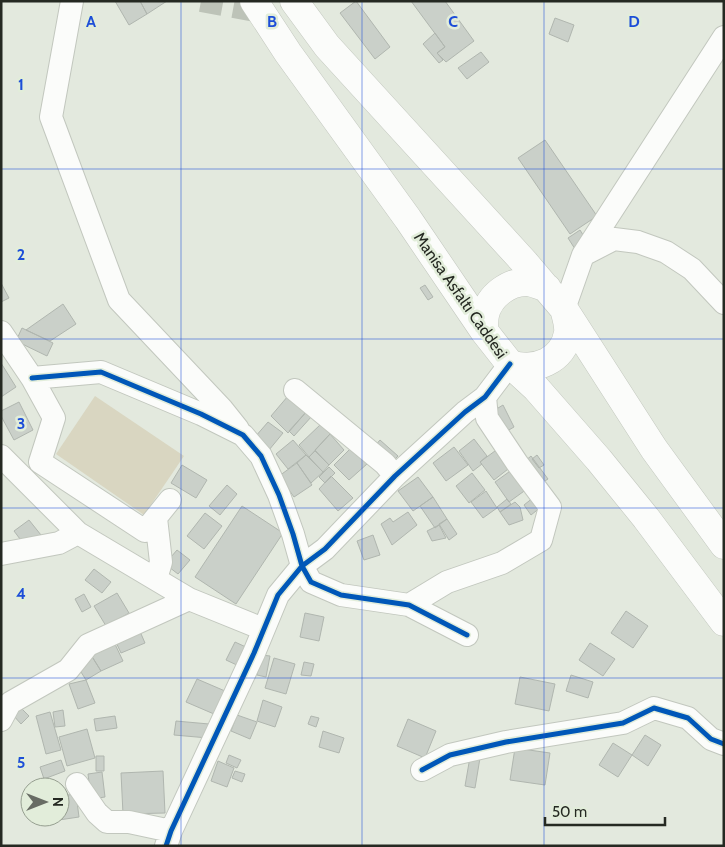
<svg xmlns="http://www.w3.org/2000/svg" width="725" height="847" viewBox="0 0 725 847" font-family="Cabin,sans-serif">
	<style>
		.green { fill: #d9d6c1 }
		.building { fill: #cad0c9; stroke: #b0b6af }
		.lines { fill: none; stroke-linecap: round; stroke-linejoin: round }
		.minor-tunnel { stroke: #bdc3b8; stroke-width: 22; stroke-dasharray: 22 11; stroke-linecap: butt }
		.minor-casing { stroke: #c2c7be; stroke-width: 24 }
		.highway-casing { stroke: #c2c7be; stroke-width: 29 }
		.minor { stroke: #fbfcfa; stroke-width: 22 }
		.highway { stroke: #fbfcfa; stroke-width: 28 }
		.cycleway-casing { stroke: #e2edda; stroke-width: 8 }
		.cycleway { stroke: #0057b8; stroke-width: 5 }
		.grid { fill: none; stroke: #1d4ed8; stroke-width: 1; stroke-opacity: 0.55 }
		.labels { text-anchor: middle; stroke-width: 5; stroke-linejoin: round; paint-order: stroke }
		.street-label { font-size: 16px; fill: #252922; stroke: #e2edda }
		.grid-label { font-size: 16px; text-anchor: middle; font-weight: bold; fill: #1d4ed8; stroke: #e2edda; stroke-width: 5; stroke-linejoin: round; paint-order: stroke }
	</style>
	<rect width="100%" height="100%" fill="#e3e9de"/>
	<path class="green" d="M95 396 184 456 144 515 56 454Z"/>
	<path class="building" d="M115 1H140L147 14 129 25Z
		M140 1H167L147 14Z
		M356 1 390 47 375 59 340 13Z
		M411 1H445L474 41 446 62 437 53 445 47Z
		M555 18 574 25 568 42 549 34Z
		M435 33 445 47 437 53 443 60 439 63 423 44Z
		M481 52 489 62 467 79 458 68Z
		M545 140 597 216 570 234 518 158Z
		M580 230 587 241 575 249 568 238Z
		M1 283 9 298 1 302Z
		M425 285 433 297 428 300 420 288Z
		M63 304 76 324 50 341 26 330Z
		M22 328 53 343 47 356 16 341Z
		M1 363 16 387 1 397Z
		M288 396 307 411 288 433 271 416Z
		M19 402 33 430 14 440 1 416V411Z
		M503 405 514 427 502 434 490 413Z
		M307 411 312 416 294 436 289 431Z
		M268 422 283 433 269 450 255 437Z
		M321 424 330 434 309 457 299 445Z
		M330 434 344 450 329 465 315 450Z
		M474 439 487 456 480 462 482 464 473 471 459 451Z
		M293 440 306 455 288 469 276 454Z
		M380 440 398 456 390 464 373 448Z
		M454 447 468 465 446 481 433 463Z
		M351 448 367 464 349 480 334 465Z
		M499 448 512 466 494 480 480 462Z
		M315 451 329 465 323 472 309 457Z
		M306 455 323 472 311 483 297 463Z
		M537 455 544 465 539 468 532 459Z
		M531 456 548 479 540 484 524 462Z
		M297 463 312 485 294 497 279 476Z
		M182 465 207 480 196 498 171 483Z
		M329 467 335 473 325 483 319 477Z
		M513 469 527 489 509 502 495 482Z
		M472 473 485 490 469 503 456 486Z
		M331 476 353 498 338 511 319 489Z
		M418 477 433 497 413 511 398 491Z
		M227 485 237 494 220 515 209 506Z
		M486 491 497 508 483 518 471 502Z
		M433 497 447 519 435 528 420 506Z
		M534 497 541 507 531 515 524 505Z
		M507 499 511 504 500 512 497 507Z
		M515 502 520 507 523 520 509 525 500 512Z
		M242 506 283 533 236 604 195 577Z
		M408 512 417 525 392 545 381 524 390 518 393 522Z
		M205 513 222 526 204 549 187 536Z
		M447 519 457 534 449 540 439 524Z
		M29 520 41 535 26 547 14 531Z
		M439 525 446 538 432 541 427 531Z
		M373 535 380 555 364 560 357 541Z
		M177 550 190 560 178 574 165 564Z
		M94 569 111 582 102 593 85 580Z
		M117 593 129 613 106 626 94 606Z
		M84 594 91 607 82 612 75 599Z
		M626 611 648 626 633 648 611 633Z
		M305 613 324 617 319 641 300 637Z
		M138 627 145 643 121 653 114 638Z
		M114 642 123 661 101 671 91 655Z
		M235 642 248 648 239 666 226 660Z
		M590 643 615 659 603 676 579 660Z
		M91 655 101 671 86 680 76 664Z
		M261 655 270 656 266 677 257 675Z
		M274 658 295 664 286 694 265 688Z
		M304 662 314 664 311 676 301 675Z
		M571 675 593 682 588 698 566 691Z
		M520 677 555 684 549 711 515 704Z
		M197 679 225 691 214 714 186 702Z
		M86 680 95 703 78 709 69 684Z
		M263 700 282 707 275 727 257 721Z
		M21 708 29 716 21 724 13 715Z
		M63 710 65 726 55 727 53 712Z
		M50 712 61 750 46 754 36 716Z
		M237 715 257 722 250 739 231 731Z
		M115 716 117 728 96 731 94 719Z
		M311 716 319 718 316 727 308 724Z
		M408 719 436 731 425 758 397 746Z
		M176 721 209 724 208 738 174 735Z
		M87 729 95 758 67 766 59 737Z
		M323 731 344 738 339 753 319 747Z
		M645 735 661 745 648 766 632 755Z
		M613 743 632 755 618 777 599 765Z
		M515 748 550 753 545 785 510 780Z
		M229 755 241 760 237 768 226 763Z
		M96 756H104V771H96Z
		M470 757 480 758 475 788 465 786Z
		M61 760 65 771 44 779 40 767Z
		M218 761 234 768 227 787 211 781Z
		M163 771 165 813 123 814 121 773Z
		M235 771 245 774 242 782 232 778Z
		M102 772 105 797 91 799 88 774Z
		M76 794 79 817 52 821V817H60V796Z"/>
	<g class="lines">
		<path class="minor-tunnel" d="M201 1 261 12"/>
		<defs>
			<path id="minor" d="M72 1 51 117 119 300 222 409 238 429
				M583 255 724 37
				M564 309 583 255 614 239 638 242 666 252 692 269 724 303
				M1 332 32 378 54 418 40 462 145 531 170 500
				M32 378 101 372 201 414 243 435 261 456 279 495 293 534 302 566 311 582 341 595 409 605 467 635
				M295 390 385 464 395 476
				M1 456 78 533 189 599 263 629
				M156 518 161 562 156 579
				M1 554 59 543 78 533
				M409 605 447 582 502 563 541 540 550 507 517 463 487 418 485 397
				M1 720 10 703 68 670 88 645 189 599
				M422 770 450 755 506 742 623 723 654 708 688 718 711 739 724 744
				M77 784 97 813 107 822H129L171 831
				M166 846 171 831 254 653 278 595 302 566 325 549 395 476 465 412 485 397 510 364"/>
			<path id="highway" d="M254 1 288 53 408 219 484 331 510 364 536 388 599 460 646 518 724 622
				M294 1 327 46 525 263 564 309 654 449 724 545
				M484 331C484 326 484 320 485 315 489 296 509 281 528 282 534 283 541 286 547 288
				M510 364C535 372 563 361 568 333 569 326 566 316 564 309"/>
		</defs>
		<use href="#minor" class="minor-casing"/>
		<use href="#highway" class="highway-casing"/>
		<use href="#minor" class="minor"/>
		<use href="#highway" class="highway"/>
		<defs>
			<path id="cycleway" d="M32 378 101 372 201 414 243 435 261 456 279 495 293 534 302 566 311 582 341 595 409 605 467 635
				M422 770 450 755 506 742 623 723 654 708 688 718 711 739 724 744
				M166 846 171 831 254 653 278 595 302 566 325 549 395 476 465 412 485 397 510 364"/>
		</defs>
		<use href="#cycleway" class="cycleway-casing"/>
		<use href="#cycleway" class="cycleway"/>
	</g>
	<path class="grid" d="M181 1V846M362 1V846M544 1V846M1 169H724M1 339H724M1 508H724M1 678H724"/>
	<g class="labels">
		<g class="street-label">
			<text transform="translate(461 295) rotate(55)" y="6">Manisa Asfaltı Caddesi</text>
		</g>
	</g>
	<g class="grid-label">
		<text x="91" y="27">A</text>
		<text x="272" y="27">B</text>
		<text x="453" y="27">C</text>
		<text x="634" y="27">D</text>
		<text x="21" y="90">1</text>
		<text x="21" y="260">2</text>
		<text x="21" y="429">3</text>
		<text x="21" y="599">4</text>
		<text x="21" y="768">5</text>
	</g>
	<rect width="725" height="847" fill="none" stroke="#252922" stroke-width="5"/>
	<g transform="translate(45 802) rotate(90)"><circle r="24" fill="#e2edda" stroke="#969f90"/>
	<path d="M0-4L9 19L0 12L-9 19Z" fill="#686c64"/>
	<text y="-8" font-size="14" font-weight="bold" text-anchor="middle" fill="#252922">N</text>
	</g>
	<path d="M545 817v8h120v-8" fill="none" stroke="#252922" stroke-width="2.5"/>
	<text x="552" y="817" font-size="15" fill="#252922" stroke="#e2edda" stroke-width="4" paint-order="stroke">50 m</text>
</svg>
